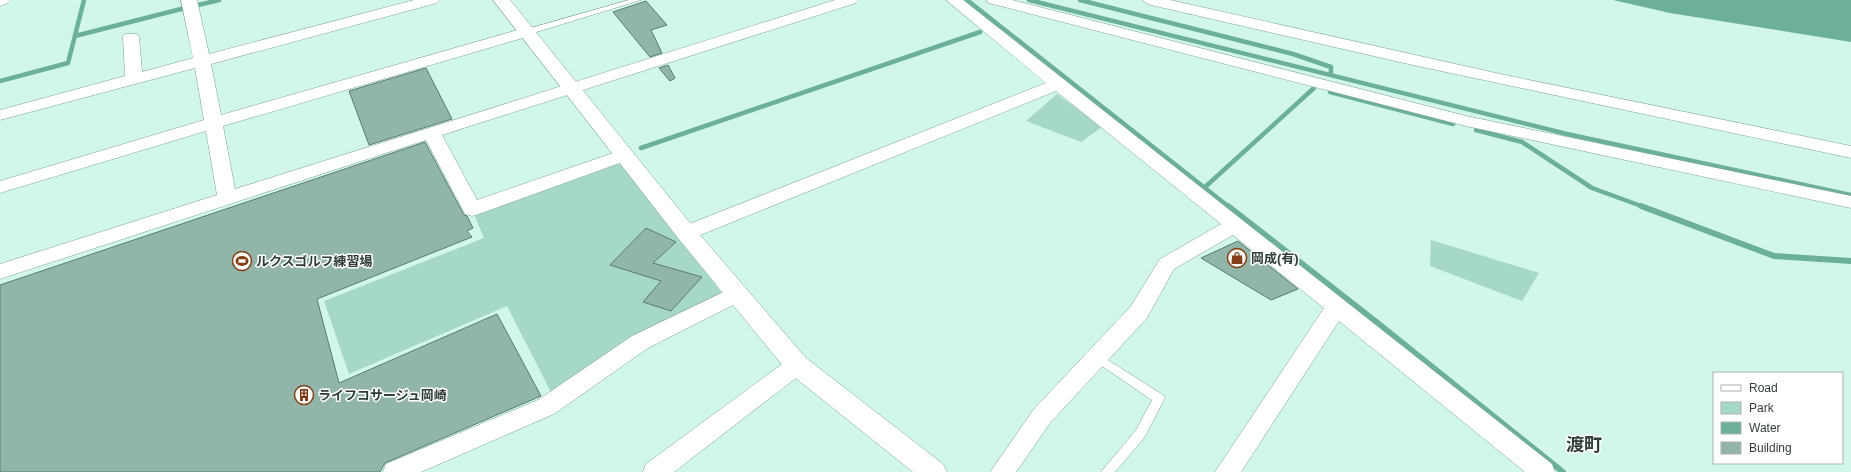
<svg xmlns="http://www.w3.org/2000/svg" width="1851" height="472" viewBox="0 0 1851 472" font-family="Helvetica,'Noto Sans JP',sans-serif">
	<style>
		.green { fill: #a6d8c8 }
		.water { fill: #6cb09b }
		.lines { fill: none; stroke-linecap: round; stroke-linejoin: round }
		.stream-far1 { stroke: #6cb09b; stroke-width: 4.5 }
		.stream { stroke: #6cb09b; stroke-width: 6 }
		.building { fill: #92b5aa; stroke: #597b70 }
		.service-casing { stroke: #7ea195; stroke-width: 1 }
		.minor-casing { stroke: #7ea195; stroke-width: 1 }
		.tertiary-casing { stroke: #7ea195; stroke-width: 1 }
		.service { fill: #fff; fill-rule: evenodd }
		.minor { fill: #fff; fill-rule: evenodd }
		.tertiary { fill: #fff; fill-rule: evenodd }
		.labels { text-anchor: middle; stroke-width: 3; stroke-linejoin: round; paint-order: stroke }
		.poi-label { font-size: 13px; font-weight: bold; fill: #2f3e39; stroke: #fff; text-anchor: start }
		.near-quarter-label { font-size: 18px; font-weight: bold; fill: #2f3e39; stroke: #fff }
	</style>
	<rect width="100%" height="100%" fill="#d1f6ea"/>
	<path class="green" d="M1057 94 1102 127 1081 142 1026 121Z
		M620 163 721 292 553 396 507 306 349 374 324 301 484 238 474 214Z
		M1431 240 1539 273 1522 301 1430 266Z"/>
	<path class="water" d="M1613 0H1851V42L1670 13Z"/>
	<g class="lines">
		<path class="stream-far1" d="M967 0 1229 207
			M1029 0 1567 134 1851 195
			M1080 0 1293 54 1331 67V75
			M194 6 219 0
			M75 36 185 8
			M0 81 68 63 84 0
			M1330 92 1453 124
			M1476 130 1522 142 1592 188 1644 207
			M641 148 980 32
			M1204 188 1314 88"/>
		<path class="stream" d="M1228 206 1379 324 1563 472
			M1641 206 1774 256 1851 261"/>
	</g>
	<path class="building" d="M646 1 667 25 651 30 662 53 650 57 613 12Z
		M668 65 675 78 670 81 659 68Z
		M426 68 452 119 369 145 349 91Z
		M425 142 464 215 467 216 473 228 467 231 472 237 317 299 339 383 497 314 541 396 385 463 380 472H0V285Z
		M646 228 676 242 653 263 702 277 671 311 643 302 661 281 610 265Z
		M1238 241 1298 289 1271 300 1201 258Z"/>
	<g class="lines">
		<defs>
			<path id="service" d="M629 0H641L530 34H524L523 32 524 30Z
				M1097 353 1163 395 1165 398 1144 438 1115 472H1101L1136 430 1152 400 1093 360 1091 357 1093 354Z"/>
			<path id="minor" d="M0 0H11L8 3 0 6Z
				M181 0H197L209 54 414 0H440L437 3 211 64 221 115 521 29H533L535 32 533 35 223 126 235 189 835 0H859L856 3 442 135 477 200 619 151 625 149 631 151 634 155 631 159 479 214 472 216 465 214 426 140 0 279V264L217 195 206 131 0 193V181L204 120 195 68 0 120V110L125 76 123 37 125 34H137L139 37 142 72 193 58Z
				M946 0H963L1552 464 1555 472H1525L1339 321 1241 472H1215L1324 308 1233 235 1174 269 1147 318 1050 423 1016 472H990L1034 409 1131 306 1160 259 1221 224 1056 91 693 238 686 240 679 238 676 233 679 228 1046 83Z
				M986 0H1012L1466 116 1851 196V208L1466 126 989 3Z
				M1143 0H1170L1500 74 1851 146V158L1413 65 1151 5 1146 3Z
				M738 285 745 287 749 293 745 299 648 348 554 414 421 472H383L386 464 538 400 632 336Z
				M797 356 805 359 808 365 805 371 674 472H643L646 464 789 359Z"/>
			<path id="tertiary" d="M493 0H510L694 228 806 358 943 464 947 472H913L788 372 678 238Z"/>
		</defs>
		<use href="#service" class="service-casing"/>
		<use href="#minor" class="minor-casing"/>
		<use href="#tertiary" class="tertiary-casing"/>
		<use href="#service" class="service"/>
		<use href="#minor" class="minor"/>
		<use href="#tertiary" class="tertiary"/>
	</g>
	<defs>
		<symbol id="shop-ring" viewBox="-11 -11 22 22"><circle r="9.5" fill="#fff" stroke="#843f17" stroke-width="1.5"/><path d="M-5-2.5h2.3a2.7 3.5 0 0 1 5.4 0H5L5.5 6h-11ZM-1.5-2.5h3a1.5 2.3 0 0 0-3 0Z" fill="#843f17"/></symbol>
		<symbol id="stadium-ring" viewBox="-11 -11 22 22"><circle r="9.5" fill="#fff" stroke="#843f17" stroke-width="1.5"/><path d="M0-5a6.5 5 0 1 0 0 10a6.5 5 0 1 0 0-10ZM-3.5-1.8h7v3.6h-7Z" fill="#843f17"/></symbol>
		<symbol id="building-ring" viewBox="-11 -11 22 22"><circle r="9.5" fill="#fff" stroke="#843f17" stroke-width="1.5"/><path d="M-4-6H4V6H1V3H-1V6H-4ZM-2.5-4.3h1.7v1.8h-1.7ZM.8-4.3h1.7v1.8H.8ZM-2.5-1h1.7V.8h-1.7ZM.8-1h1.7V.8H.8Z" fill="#843f17"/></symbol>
	</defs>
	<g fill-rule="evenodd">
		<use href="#shop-ring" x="1226" y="247" width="22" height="22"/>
		<use href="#stadium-ring" x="231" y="250" width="22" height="22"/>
		<use href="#building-ring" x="293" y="384" width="22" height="22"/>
	</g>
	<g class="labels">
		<g class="poi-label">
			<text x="1251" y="263">岡成(有)</text>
			<text x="256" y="266">ルクスゴルフ練習場</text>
			<text x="318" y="400">ライフコサージュ岡崎</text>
		</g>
		<g class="near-quarter-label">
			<text x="1584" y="451">渡町</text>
		</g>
	</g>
	<rect x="1713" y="372" width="130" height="92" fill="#ffffff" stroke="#acb2b0"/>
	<rect x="1721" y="385" width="20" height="6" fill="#ffffff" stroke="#acb2b0"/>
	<text x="1749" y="392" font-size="12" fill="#2f3e39">Road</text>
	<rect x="1721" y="402" width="20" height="12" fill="#a6d8c8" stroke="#acb2b0"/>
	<text x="1749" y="412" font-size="12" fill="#2f3e39">Park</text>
	<rect x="1721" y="422" width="20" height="12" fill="#6cb09b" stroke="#acb2b0"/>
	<text x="1749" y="432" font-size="12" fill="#2f3e39">Water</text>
	<rect x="1721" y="442" width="20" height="12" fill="#92b5aa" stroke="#acb2b0"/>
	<text x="1749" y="452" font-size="12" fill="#2f3e39">Building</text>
</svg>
